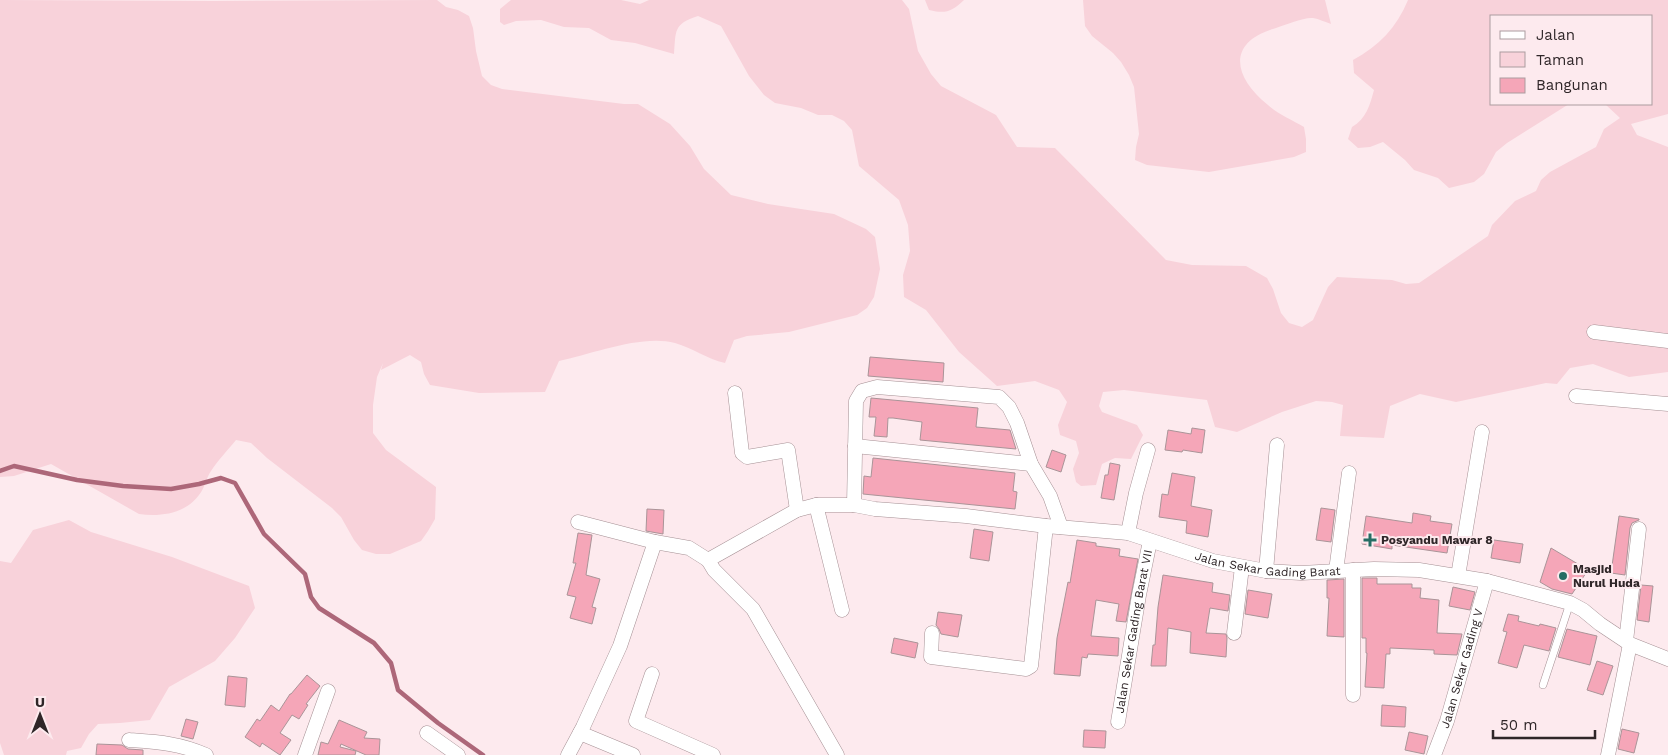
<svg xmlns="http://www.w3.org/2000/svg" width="1668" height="755" viewBox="0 0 1668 755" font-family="'Work Sans',sans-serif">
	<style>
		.green { fill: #f8d2da }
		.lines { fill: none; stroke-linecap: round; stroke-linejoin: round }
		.stream { stroke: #ad6779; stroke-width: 4.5 }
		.building { fill: #f5a6b8; stroke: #aa9498 }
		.lane-casing { stroke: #a59094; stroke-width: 8 }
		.street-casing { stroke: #a59094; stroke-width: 15 }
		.lane { stroke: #fff; stroke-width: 7 }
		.street { stroke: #fff; stroke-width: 14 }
		.poi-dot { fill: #256d64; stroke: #fdeaee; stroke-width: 2 }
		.labels { text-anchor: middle; stroke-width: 4; stroke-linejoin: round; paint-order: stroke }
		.poi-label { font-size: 12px; font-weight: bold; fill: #2f2628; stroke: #fdeaee; text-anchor: start }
		.street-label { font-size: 12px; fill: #2f2628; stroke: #fdeaee }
	</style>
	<rect width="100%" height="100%" fill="#fdeaee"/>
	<path class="green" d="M0 0 213 1 437 0 446 7 458 10 469 16 473 28 476 51 482 76 491 85 502 89 624 104H638L670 124 690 146 704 169 731 195 768 204 834 214 866 229 875 237 880 269 874 297 867 308 857 315 789 332 747 336 734 340 725 363C707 359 693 348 675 343 642 334 592 354 559 361L545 392 479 393 430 385 424 374 421 362 410 355 381 370 383 363 377 377 373 405V433L386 450 436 487 435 519 428 531 421 541 390 554H376L362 550 354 540 341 517 332 508 267 458 251 443 236 440C228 450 218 460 211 471 206 478 205 488 199 495 185 514 160 517 139 514L51 464 14 476 0 477Z
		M511 0H621L640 4 649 0H902L909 9 918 51 931 74 941 86 996 115 1017 147 1055 148 1166 260 1192 265 1246 266 1267 278 1273 289 1281 313 1289 323 1302 327 1313 320 1328 287 1337 277 1392 280 1406 284 1419 283 1488 236 1492 225 1515 201 1536 191 1541 180 1550 172 1596 147 1604 129 1620 118 1605 104H1652V16H1492V104H1569L1507 143 1496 152 1484 174 1474 182 1449 188 1438 178 1414 170 1405 160 1383 142 1370 147 1358 148 1348 139 1352 127C1366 119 1370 105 1374 90L1354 73 1353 60C1379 46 1397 27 1408 0H1668V114L1631 124 1637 135 1668 147V372L1629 377 1593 364 1570 368 1557 384 1546 383 1456 402 1420 394 1390 406 1384 438 1340 436 1343 405 1332 402 1316 401 1282 412 1237 432 1215 427 1207 400 1124 390 1103 392 1099 406 1102 412 1137 425 1143 435 1131 459 1115 458 1102 464 1096 485 1081 486 1076 482 1073 469 1079 453 1076 441 1060 435 1058 425 1067 402 1059 390 1035 381 997 386 959 352 926 310 904 297 903 275 910 251 908 225 899 200 859 166 852 130 844 121 832 115H818L801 108 775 103 764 95 749 76 721 26 698 16C673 24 676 31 674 54L635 43 611 40 589 28 564 27 541 20 516 21 504 25 500 22V9Z
		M925 0H964C951 12 946 14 929 10Z
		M1083 0H1325L1331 24C1325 22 1319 19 1313 18 1304 17 1285 25 1276 28 1226 42 1233 77 1268 105 1278 114 1292 120 1304 127L1306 139V152L1294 157 1209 172 1147 165 1135 160 1136 147 1139 134 1134 87 1129 75 1121 62 1113 53 1092 36 1085 26Z
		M69 520 91 532 172 557 249 586 255 608 235 638 215 661 169 687 150 720 120 723 98 724 89 734 81 748 67 751 66 755H4L0 743V561L11 563 33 530Z"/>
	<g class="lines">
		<path class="stream" d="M0 471 14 466 77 480 123 486 171 489 199 484 221 478 235 483 264 534 305 574 311 597 319 608 374 643 391 663 398 690 438 723 483 755"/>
	</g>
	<path class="building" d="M870 357 944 363 943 382 868 376Z
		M871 398 978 408 976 427 1010 430 1016 449 920 440 922 422 893 418H888L887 437 874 436 876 417H869Z
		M1192 428 1205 430 1202 453 1183 450 1182 452 1165 450 1168 430 1191 434Z
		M1052 450 1066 455 1061 472 1046 467Z
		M873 458 1015 473 1013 491 1017 492 1015 509 863 494 864 476 871 477Z
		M1110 463 1120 465 1114 500 1101 498 1105 475H1108Z
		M1172 473 1195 477 1191 506 1212 510 1208 537 1186 533 1187 521 1159 517 1162 494 1168 495Z
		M1321 508 1335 510 1331 542 1316 540Z
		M647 509 664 510 663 534 646 531Z
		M1413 513 1431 516 1430 521 1452 524 1447 553 1392 545V549L1362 544 1366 516 1412 523Z
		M1619 516 1639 519V520L1632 523 1630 528 1625 575 1611 573Z
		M974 529 993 532 989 561 970 558Z
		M578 533 592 535 586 575 600 579 592 607 596 608 592 624 570 618 576 597 567 595 576 563H573Z
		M1077 540 1096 543V546L1120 549 1119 556 1138 559 1126 622 1116 621 1119 604 1096 600 1091 636 1119 638 1118 656 1088 654 1087 658 1082 657 1080 676 1054 674 1057 638 1068 582 1070 583Z
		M1494 540 1523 544 1520 563 1491 558Z
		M1551 548 1588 570 1572 594 1552 589 1540 582Z
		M1163 575 1213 583 1212 592 1230 595 1228 611 1210 608 1206 633 1226 634 1227 638 1226 657 1190 653 1191 632 1168 628 1166 666H1151L1153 645H1155L1158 607Z
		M1362 578H1377V584H1412V588H1421L1420 598 1439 600 1437 633 1462 634 1457 655 1434 654V650L1390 648V654H1386L1384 688 1365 687 1367 653H1366V638H1362Z
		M1344 579V637L1327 636 1329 598H1327V580Z
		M1641 585 1653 586 1649 622 1637 620Z
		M1453 587 1475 592 1470 610 1449 606Z
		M1248 590 1272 594 1268 618 1245 614Z
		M938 612 962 615 958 637 941 634 939 629 936 625Z
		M1508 614 1519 616 1518 621 1539 626 1540 624 1556 628 1549 651 1524 645 1517 668 1498 663 1507 632 1503 631Z
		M1567 629 1597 636 1590 665 1558 657Z
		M894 638 918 643 915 658 891 653Z
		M1597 661 1613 666 1603 695 1587 690Z
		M307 675 320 686 306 704 308 705 299 719 292 715 280 733 291 740 280 755 262 743 260 747 245 737 257 719 260 721 271 705 279 711 290 694H291Z
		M228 676 247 678 245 707 225 705Z
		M1382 705 1406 707 1405 727 1381 726Z
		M186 719 198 722 193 739 181 736Z
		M339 720 367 732 364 738 380 739 379 755H366L341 744 340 747 356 751 355 755H318L321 742 328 744Z
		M1622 729 1639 733 1634 753 1618 749Z
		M1084 730 1106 731 1105 748 1083 747Z
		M1409 732 1428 736 1424 754 1405 750Z
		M97 744 122 745 128 749 143 750V755H96Z"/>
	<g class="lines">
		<defs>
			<path id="lane" d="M1543 685 1570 603"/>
			<g id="street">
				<path d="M1594 332 1668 341"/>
				<path d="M735 393 742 453 747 457 788 450 797 510"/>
				<path d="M1576 396 1668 404"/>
				<path d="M855 446 1031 464"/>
				<path d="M816 505 842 610"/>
				<path d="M854 505 856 401 862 391 877 387 999 397 1009 407 1017 423 1031 464 1050 496 1061 527"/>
				<path d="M578 522 655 542"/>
				<path d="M1128 533 1136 493 1148 450"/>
				<path d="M1353 570V695"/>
				<path d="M1266 571 1277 445"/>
				<path d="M1336 571 1349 473"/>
				<path d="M1458 576 1482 432"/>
				<path d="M932 633 931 657 1026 669 1031 666 1046 526"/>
				<path d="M1234 633 1242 567"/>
				<path d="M1626 641 1639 529"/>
				<path d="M652 674 636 721 713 755"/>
				<path id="s1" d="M1118 722 1139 595 1150 541"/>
				<path d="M427 733 458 755"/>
				<path d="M580 733 633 755"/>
				<path d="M129 740C157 742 179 743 206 755"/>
				<path d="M305 755 328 691"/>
				<path d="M568 755 583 727 620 646 655 542 689 548 708 560"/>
				<path id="s2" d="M837 755 753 609 714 570 708 560 797 510 816 505H854L875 509 966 516 1046 526 1128 533 1213 561 1266 571 1301 573 1374 569 1419 570 1487 581 1570 603 1583 610 1600 624 1630 644 1668 659"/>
				<path id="s3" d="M1434 755 1447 721 1487 581"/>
				<path d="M1608 755 1630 644"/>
			</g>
		</defs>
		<use href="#lane" class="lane-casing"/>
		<use href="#street" class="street-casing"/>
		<use href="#lane" class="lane"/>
		<use href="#street" class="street"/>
	</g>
	<g class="poi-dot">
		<path d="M1367.5 532.5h5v5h5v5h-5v5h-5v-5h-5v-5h5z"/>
		<circle cx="1563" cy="576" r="5"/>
	</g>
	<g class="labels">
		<g class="poi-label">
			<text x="1381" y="544">Posyandu Mawar 8</text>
			<text x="1573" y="573">Masjid<tspan x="1573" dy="14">Nurul Huda</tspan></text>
		</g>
		<g class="street-label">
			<text dy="4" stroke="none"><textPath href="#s2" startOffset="815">Jalan Sekar Gading Barat</textPath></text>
			<text dy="4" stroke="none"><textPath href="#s1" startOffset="92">Jalan Sekar Gading Barat VII</textPath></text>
			<text dy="4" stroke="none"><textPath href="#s3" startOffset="91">Jalan Sekar Gading V</textPath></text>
		</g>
	</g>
	<rect x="1490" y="15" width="162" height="90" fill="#fdeaee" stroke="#ab9c9f"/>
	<rect x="1500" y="31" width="25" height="8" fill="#ffffff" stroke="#ab9c9f"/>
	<text x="1536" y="40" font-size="15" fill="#2f2628">Jalan</text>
	<rect x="1500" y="52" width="25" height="15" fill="#f8d2da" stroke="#ab9c9f"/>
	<text x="1536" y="65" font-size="15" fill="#2f2628">Taman</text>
	<rect x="1500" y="78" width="25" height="15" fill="#f5a6b8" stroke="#ab9c9f"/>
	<text x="1536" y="90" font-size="15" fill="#2f2628">Bangunan</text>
	<g transform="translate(40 715)" stroke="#fdeaee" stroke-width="4" paint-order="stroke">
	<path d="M0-4L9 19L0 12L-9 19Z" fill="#2f2628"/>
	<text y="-8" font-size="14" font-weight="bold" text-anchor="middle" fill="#2f2628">U</text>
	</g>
	<path d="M1493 730v8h102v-8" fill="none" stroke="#2f2628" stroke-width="2.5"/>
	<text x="1500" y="730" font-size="15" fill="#2f2628" stroke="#fdeaee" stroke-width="4" paint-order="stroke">50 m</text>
</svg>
